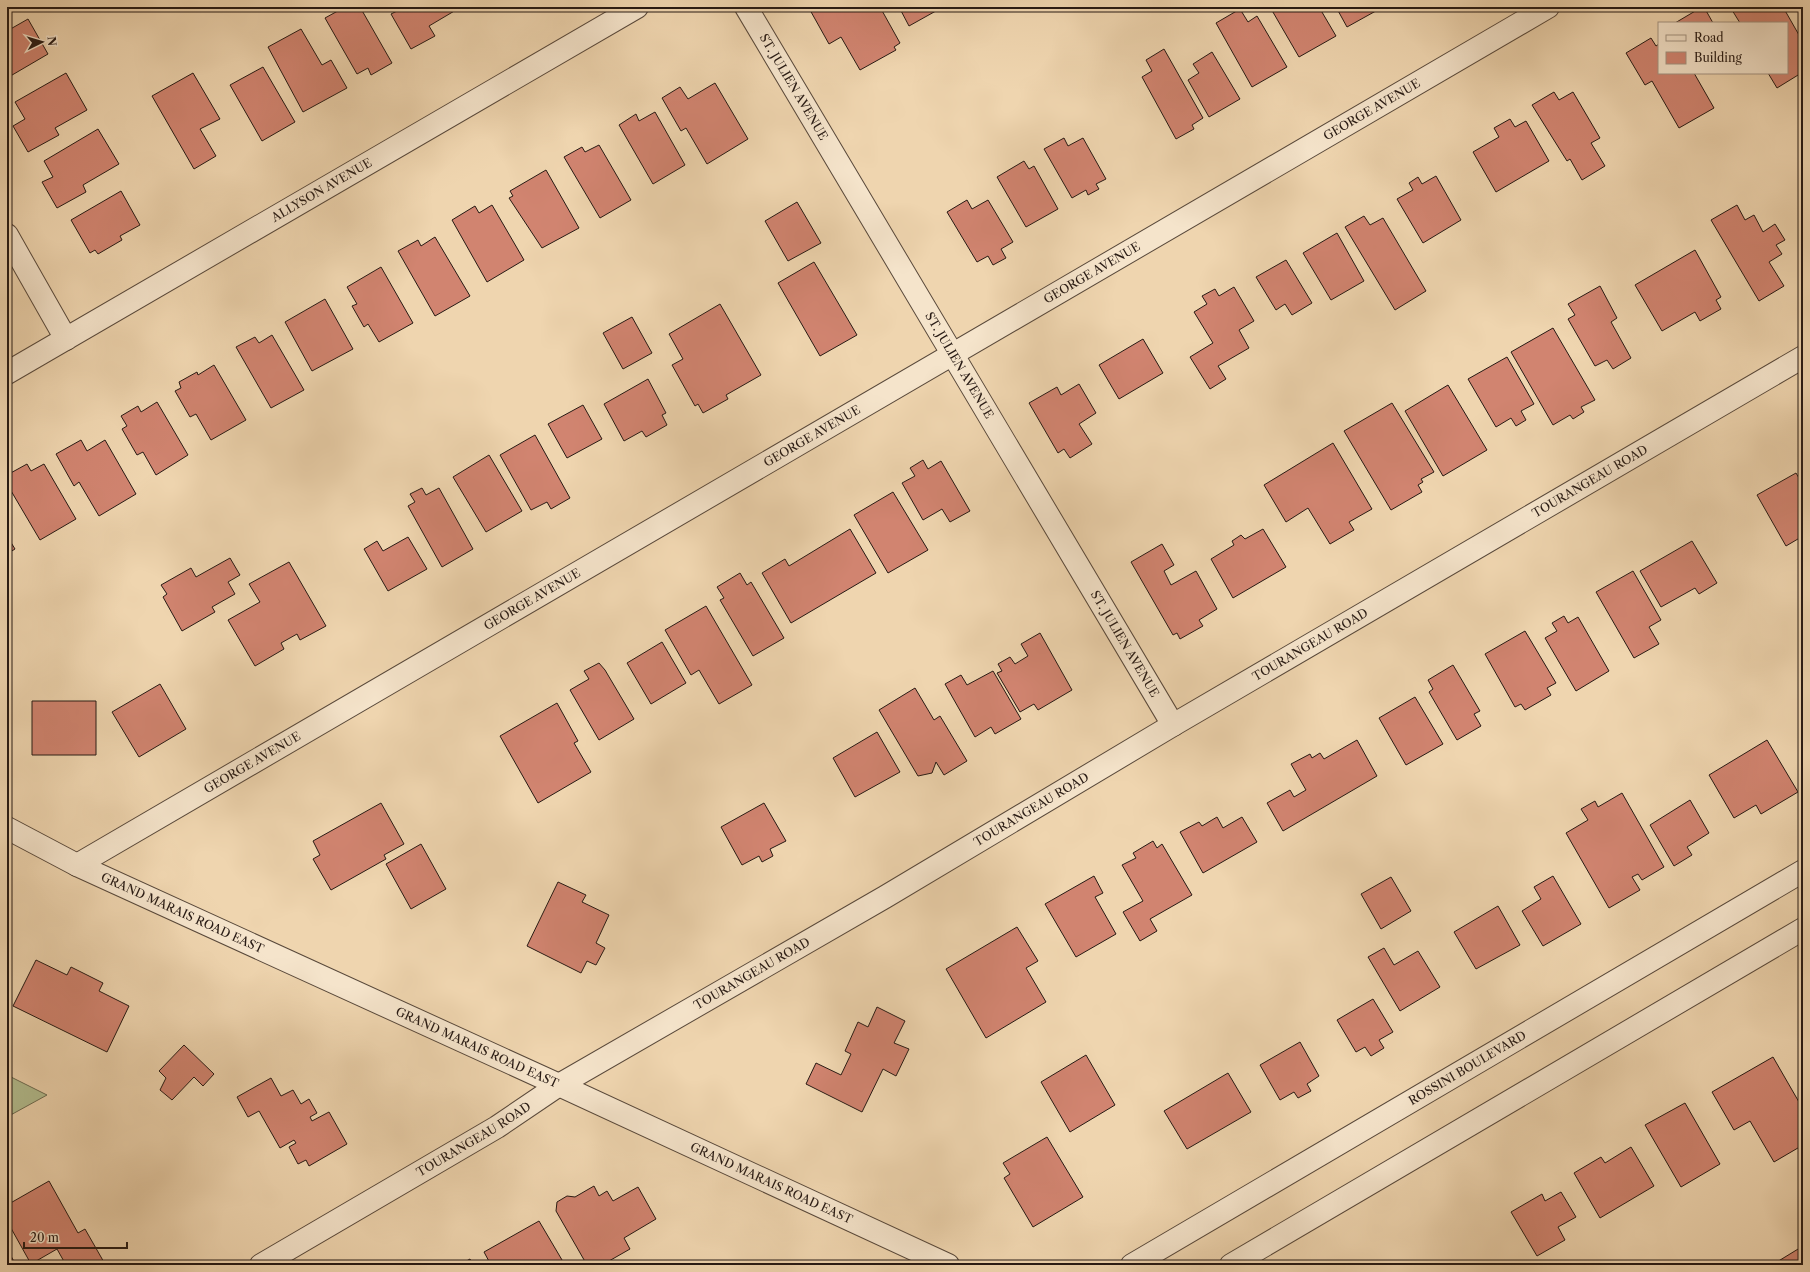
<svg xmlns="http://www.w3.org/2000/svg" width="1810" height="1272" viewBox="0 0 1810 1272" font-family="'Libre Caslon Text',serif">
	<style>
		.green { fill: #b3be90; stroke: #6d6c52 }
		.building { fill: #d18470; stroke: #271a14 }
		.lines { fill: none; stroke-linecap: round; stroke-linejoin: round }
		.minor-casing { stroke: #59493b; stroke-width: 24 }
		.minor { stroke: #f5e4cb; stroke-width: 22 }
		.labels { text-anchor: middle; stroke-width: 3; stroke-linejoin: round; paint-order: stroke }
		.street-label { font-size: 12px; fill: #271a14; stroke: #f5e4cb }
	</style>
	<rect width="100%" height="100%" fill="#efd5af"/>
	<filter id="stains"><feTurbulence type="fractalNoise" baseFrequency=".005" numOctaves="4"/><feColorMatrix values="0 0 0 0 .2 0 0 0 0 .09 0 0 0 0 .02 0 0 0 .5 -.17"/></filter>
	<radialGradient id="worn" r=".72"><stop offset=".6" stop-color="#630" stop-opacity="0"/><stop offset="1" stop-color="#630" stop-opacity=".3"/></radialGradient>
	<path class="green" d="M7 1075 47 1095 7 1117Z"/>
	<path class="building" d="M345 7H360L392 63 371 75 368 68 357 74 325 18Z
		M400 7H454L456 10 429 26 435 36 411 49 391 14 401 9Z
		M815 7H880L900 43 894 47 896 50 860 70 841 37 829 44 810 10Z
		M899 7H943L909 26Z
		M1270 7H1319L1336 36 1299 57Z
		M1336 7H1383L1347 27Z
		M1702 7H1704L1713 23H1675Z
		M1738 7H1783L1803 42V72L1777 88 1768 73H1787V23H1740L1732 10Z
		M1240 9 1248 22 1257 16 1287 67 1252 87 1216 23Z
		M28 19 48 54 7 78V31Z
		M301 29 322 65 331 60 347 88 303 112 268 47Z
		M1651 38 1656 46 1659 44V73H1694L1714 108 1679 128 1652 81 1645 85 1626 53Z
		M1164 49 1203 118 1192 125 1194 129 1176 139 1142 77 1152 71 1146 60Z
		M1212 52 1240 99 1209 117 1188 80 1199 73 1193 64Z
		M263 67 295 122 262 141 230 85Z
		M66 73 87 110 55 128 59 135 28 152 13 126 25 119 15 102Z
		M193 73 220 119 200 129 216 156 194 169 152 96Z
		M715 83 748 139 707 164 686 128 681 131 662 98 680 87 688 99Z
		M1554 92 1559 100 1573 92 1600 138 1591 143 1605 166 1582 180 1570 159 1567 161 1532 105Z
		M655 112 685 165 653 184 619 125 636 114 639 121Z
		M1510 119 1515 127 1526 121 1549 161 1496 192 1473 152 1499 137 1494 128Z
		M98 129 119 164 83 185 86 192 57 208 42 182 53 177 44 161Z
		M1064 138 1068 146 1083 138 1106 179 1096 184 1099 189 1088 195 1086 190 1072 198 1044 149Z
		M599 145 631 200 600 218 564 157 582 147 585 152Z
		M1024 161 1029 169 1034 166 1058 209 1026 227 997 177Z
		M546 170 579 228 542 248 509 198 513 196 510 191Z
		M1436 176 1461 220 1423 243 1397 199 1413 190 1409 183 1418 177 1422 184Z
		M121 191 140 225 120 236 122 240 98 254 95 250 90 253 71 220Z
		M967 200 972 209 988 200 1013 242 1001 249 1006 258 993 265 988 256 977 262 947 212Z
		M797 202 821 243 788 261 765 221Z
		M492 205 524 260 487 282 452 220 475 206 479 213Z
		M1737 205 1745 220 1754 215 1763 232 1775 224 1785 240 1776 245 1782 254 1769 262 1784 286 1759 301 1711 220Z
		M1364 216 1370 225 1383 218 1426 291 1395 310 1345 227Z
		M1337 233 1364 281 1331 300 1303 253Z
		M435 237 470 296 435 316 398 251 418 240 421 246Z
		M1695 250 1721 297 1716 300 1721 309 1700 321 1695 312 1662 331 1635 285Z
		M1286 260 1312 303 1292 315 1285 304 1276 310 1256 277Z
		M814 262 857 335 820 356 778 283Z
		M381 267 413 323 379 342 368 324 364 327 352 306 357 304 347 287Z
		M1600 286 1617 318 1611 322 1631 358 1613 369 1607 360 1595 366 1568 319 1575 315 1568 304Z
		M1234 287 1254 321 1239 330 1249 348 1218 366 1226 379 1210 389 1190 357 1213 343 1194 312 1207 304 1202 296 1215 289 1219 296Z
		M325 299 353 349 312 371 285 322Z
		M720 304 761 375 726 395 728 399 703 413 698 404 695 406 672 365 683 359 669 334Z
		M632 317 652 353 623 369 603 333Z
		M1553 328 1595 400 1581 407 1584 412 1573 419 1570 415 1553 425 1511 352Z
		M272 335 304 390 271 408 236 347 255 337 259 343Z
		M1143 339 1163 373 1119 399 1099 365Z
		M1507 357 1534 404 1521 411 1526 420 1516 426 1511 418 1496 427 1468 379Z
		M214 365 246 420 211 440 196 414 190 417 175 391 181 388 179 382 197 372 198 375Z
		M648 379 666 413 662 415 667 425 646 437 642 431 624 441 604 404Z
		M1079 384 1096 413 1079 424 1092 444 1070 458 1064 449 1058 453 1029 403 1057 387 1061 395Z
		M1448 385 1487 450 1443 476 1405 411Z
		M157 402 188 455 156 475 143 452 137 455 122 429 127 426 121 416 138 406 141 412Z
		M1392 403 1434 472 1421 479 1423 482 1418 485 1422 492 1391 510 1344 431Z
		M583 405 602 439 567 458 548 424Z
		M535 435 570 498 551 509 547 502 531 510 500 455Z
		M81 440 87 451 105 440 136 494 99 516 79 482 74 486 56 454Z
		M1333 443 1372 509 1349 522 1354 530 1330 544 1308 508 1286 522 1264 485Z
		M489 455 522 511 486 532 453 477Z
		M923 460 928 469 941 461 970 511 950 522 942 509 923 520 902 483 915 476 910 468Z
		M27 464 31 471 44 464 76 519 40 540 7 484V475Z
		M1796 473 1803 485V536L1786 546 1757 495Z
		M422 488 426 495 439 488 473 549 442 567 408 506 415 502 410 494Z
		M893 492 928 550 888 573 854 515Z
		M850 529 876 573 791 623 762 573 785 559 789 566Z
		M1263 529 1286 567 1233 598 1211 559 1234 545 1232 541 1241 535 1245 539Z
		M7 536 15 549 7 554Z
		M408 537 427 569 388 591 364 549 377 541 383 551Z
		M1692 541 1717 583 1699 594 1695 588 1661 607 1640 571Z
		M1162 544 1174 565 1164 571 1171 585 1196 571 1217 609 1199 620 1203 626 1180 639 1177 633 1173 635 1131 562Z
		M230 558 240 575 228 582 235 594 212 607 215 612 182 631 163 597 167 594 161 585 191 568 196 577Z
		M289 562 326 626 300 640 297 634 281 643 284 649 255 666 228 620 260 602 249 584Z
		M1633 571 1661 620 1649 627 1659 644 1634 658 1596 592Z
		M740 573 747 585 751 582 784 638 753 656 720 600 724 598 717 587Z
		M706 606 752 685 719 704 699 670 691 675 665 630Z
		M1564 616 1568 623 1578 617 1609 671 1576 691 1545 638 1557 631 1552 623Z
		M1525 631 1556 683 1547 688 1551 695 1525 710 1521 704 1515 707 1485 654Z
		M1040 633 1072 690 1038 710 1034 704 1020 712 997 673 1002 671 998 664 1010 657 1015 664 1028 656 1021 644Z
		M662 642 686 683 651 704 627 663Z
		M599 663 605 670 634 719 599 740 570 690 589 679 584 671Z
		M1453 665 1480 711 1474 714 1481 726 1457 740 1429 692 1433 689 1428 680Z
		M993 671 1021 719 995 734 991 727 975 737 945 684 961 675 967 685Z
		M160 684 186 729 139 757 112 712Z
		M915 688 934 720 940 716 967 761 944 775 936 762 932 773 918 776 879 710Z
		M1415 697 1443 744 1406 765 1379 718Z
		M32 701H96V755H32Z
		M557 703 578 741 574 743 591 772 538 803 500 736Z
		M877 732 900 772 855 797 833 758Z
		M1357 740 1377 776 1283 831 1267 803 1290 790 1294 797 1306 790 1291 764 1310 754 1312 758 1320 753 1324 759Z
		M1767 740 1798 792 1761 814 1756 805 1734 818 1709 775Z
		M1622 793 1664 867 1642 880 1638 874 1632 877 1640 890 1609 908 1566 833 1588 820 1581 809 1595 801 1598 807Z
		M1690 800 1709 833 1687 847 1692 855 1674 866 1650 825Z
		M381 803 404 844 384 855 386 859 331 890 313 859 320 855 313 841Z
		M764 803 786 841 770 849 773 856 762 862 759 856 742 865 721 827Z
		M1217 817 1223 828 1242 817 1257 842 1203 873 1180 832 1199 822 1202 826Z
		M1153 841 1157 848 1162 844 1192 895 1150 919 1157 931 1140 941 1123 912 1143 901 1122 865 1136 858 1133 853Z
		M421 844 446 889 411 909 386 864Z
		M1094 876 1103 893 1095 897 1116 934 1076 957 1045 904Z
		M1553 876 1581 924 1543 946 1522 911 1541 899 1534 887Z
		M1391 877 1411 911 1381 929 1361 894Z
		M558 882 586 895 582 902 609 915 596 943 605 948 596 965 587 961 581 973 527 946Z
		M1498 906 1520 945 1476 969 1454 932Z
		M1017 927 1038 961 1026 968 1046 1002 986 1038 946 969Z
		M1384 948 1394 965 1418 951 1440 987 1400 1011 1368 957Z
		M36 960 67 975 71 967 103 983 99 991 129 1006 107 1052 13 1006Z
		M1373 999 1393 1032 1379 1040 1384 1048 1371 1056 1365 1047 1356 1052 1337 1020Z
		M877 1007 905 1021 894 1043 909 1049 896 1076 883 1069 862 1112 806 1084 816 1063 841 1075 851 1054 845 1051 858 1022 868 1027Z
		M1300 1042 1319 1076 1307 1084 1311 1091 1298 1098 1294 1092 1280 1100 1260 1065Z
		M184 1045 214 1074 203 1086 194 1077 172 1100 160 1090 166 1078 159 1071Z
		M1086 1055 1115 1105 1070 1132 1041 1082Z
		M1773 1057 1803 1109V1145L1774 1162 1750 1121 1734 1130 1712 1092Z
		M1228 1073 1251 1112 1187 1149 1164 1111Z
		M271 1078 281 1096 293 1090 301 1104 309 1099 317 1113 310 1117 312 1121 329 1112 347 1144 309 1166 306 1160 298 1164 289 1147 296 1143 294 1140 280 1148 259 1111 248 1117 237 1097Z
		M1685 1103 1720 1164 1681 1187 1645 1125Z
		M1047 1137 1083 1197 1033 1227 1004 1178 1010 1174 1003 1163Z
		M1631 1147 1654 1186 1600 1218 1574 1173 1601 1157 1605 1163Z
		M49 1181 78 1233 85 1229 105 1264 66 1265 57 1249 31 1264 7 1221V1205Z
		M594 1186 599 1196 607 1191 613 1201 638 1187 656 1219 624 1238 630 1249 602 1265H587L556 1211 557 1202 567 1196 575 1197Z
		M1561 1192 1576 1217 1558 1227 1565 1240 1537 1256 1511 1212 1542 1194 1545 1201Z
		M539 1221 565 1265H491L484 1252Z
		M1803 1246V1265H1772Z
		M7 1249 16 1265H7Z
		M470 1259 473 1265H459Z"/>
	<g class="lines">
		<defs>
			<g id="minor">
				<path id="s1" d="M746 7 1173 725"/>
				<path d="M7 235 66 339"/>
				<path id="s2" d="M7 373 637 7"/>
				<path id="s3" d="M7 828 77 865 559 1085 948 1265"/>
				<path id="s4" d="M77 865 1548 7"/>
				<path id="s5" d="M261 1265 497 1127 559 1085 885 897 1173 725 1803 357"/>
				<path id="s6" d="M1132 1265 1803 871"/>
				<path d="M1231 1265 1803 929"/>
			</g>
		</defs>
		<use href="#minor" class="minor-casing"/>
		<use href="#minor" class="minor"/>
	</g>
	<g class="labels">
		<g class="street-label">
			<text dy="4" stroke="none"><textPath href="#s1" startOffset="93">ST. JULIEN AVENUE</textPath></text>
			<text dy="4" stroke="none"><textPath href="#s4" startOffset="1499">GEORGE AVENUE</textPath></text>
			<text dy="4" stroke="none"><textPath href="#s2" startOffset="364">ALLYSON AVENUE</textPath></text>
			<text dy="4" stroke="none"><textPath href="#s4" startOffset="1175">GEORGE AVENUE</textPath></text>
			<text dy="4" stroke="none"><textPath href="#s1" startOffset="417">ST. JULIEN AVENUE</textPath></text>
			<text dy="4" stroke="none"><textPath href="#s4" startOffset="851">GEORGE AVENUE</textPath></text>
			<text dy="4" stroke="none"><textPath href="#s5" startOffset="1543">TOURANGEAU ROAD</textPath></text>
			<text dy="4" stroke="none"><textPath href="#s4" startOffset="527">GEORGE AVENUE</textPath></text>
			<text dy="4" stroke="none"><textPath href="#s1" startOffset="741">ST. JULIEN AVENUE</textPath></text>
			<text dy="4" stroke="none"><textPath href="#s5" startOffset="1219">TOURANGEAU ROAD</textPath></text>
			<text dy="4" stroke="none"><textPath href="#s4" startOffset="203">GEORGE AVENUE</textPath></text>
			<text dy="4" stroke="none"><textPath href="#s5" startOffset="895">TOURANGEAU ROAD</textPath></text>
			<text dy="4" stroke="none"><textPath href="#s3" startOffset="195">GRAND MARAIS ROAD EAST</textPath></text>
			<text dy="4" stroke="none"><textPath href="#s5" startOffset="571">TOURANGEAU ROAD</textPath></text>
			<text dy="4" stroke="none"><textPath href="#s3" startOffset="519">GRAND MARAIS ROAD EAST</textPath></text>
			<text dy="4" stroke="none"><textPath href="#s6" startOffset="389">ROSSINI BOULEVARD</textPath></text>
			<text dy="4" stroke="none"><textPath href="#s5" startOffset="247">TOURANGEAU ROAD</textPath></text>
			<text dy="4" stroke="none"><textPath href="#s3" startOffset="843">GRAND MARAIS ROAD EAST</textPath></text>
		</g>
	</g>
	<rect width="1810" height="1272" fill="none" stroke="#efd5af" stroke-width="24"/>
	<rect x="8" y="8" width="1794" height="1256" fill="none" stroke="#271a14" stroke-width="2"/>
	<rect x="12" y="12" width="1786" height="1248" fill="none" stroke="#271a14"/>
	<rect x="1658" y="22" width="130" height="52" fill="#f5e4cb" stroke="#a39382"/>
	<rect x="1666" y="35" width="20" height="6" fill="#f5e4cb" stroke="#a39382"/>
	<text x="1694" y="42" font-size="12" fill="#271a14">Road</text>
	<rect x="1666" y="52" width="20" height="12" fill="#d18470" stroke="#a39382"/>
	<text x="1694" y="62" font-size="12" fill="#271a14">Building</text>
	<g transform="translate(42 42) rotate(85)" stroke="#f5e4cb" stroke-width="3" paint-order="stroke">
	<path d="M0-3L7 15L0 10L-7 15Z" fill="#271a14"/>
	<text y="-6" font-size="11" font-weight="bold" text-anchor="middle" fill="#271a14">N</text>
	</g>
	<path d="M24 1242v6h103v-6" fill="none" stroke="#271a14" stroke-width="2"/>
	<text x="30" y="1242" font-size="12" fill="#271a14" stroke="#f5e4cb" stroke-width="3" paint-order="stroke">20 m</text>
	<rect width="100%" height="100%" filter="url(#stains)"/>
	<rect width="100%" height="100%" fill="url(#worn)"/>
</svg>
